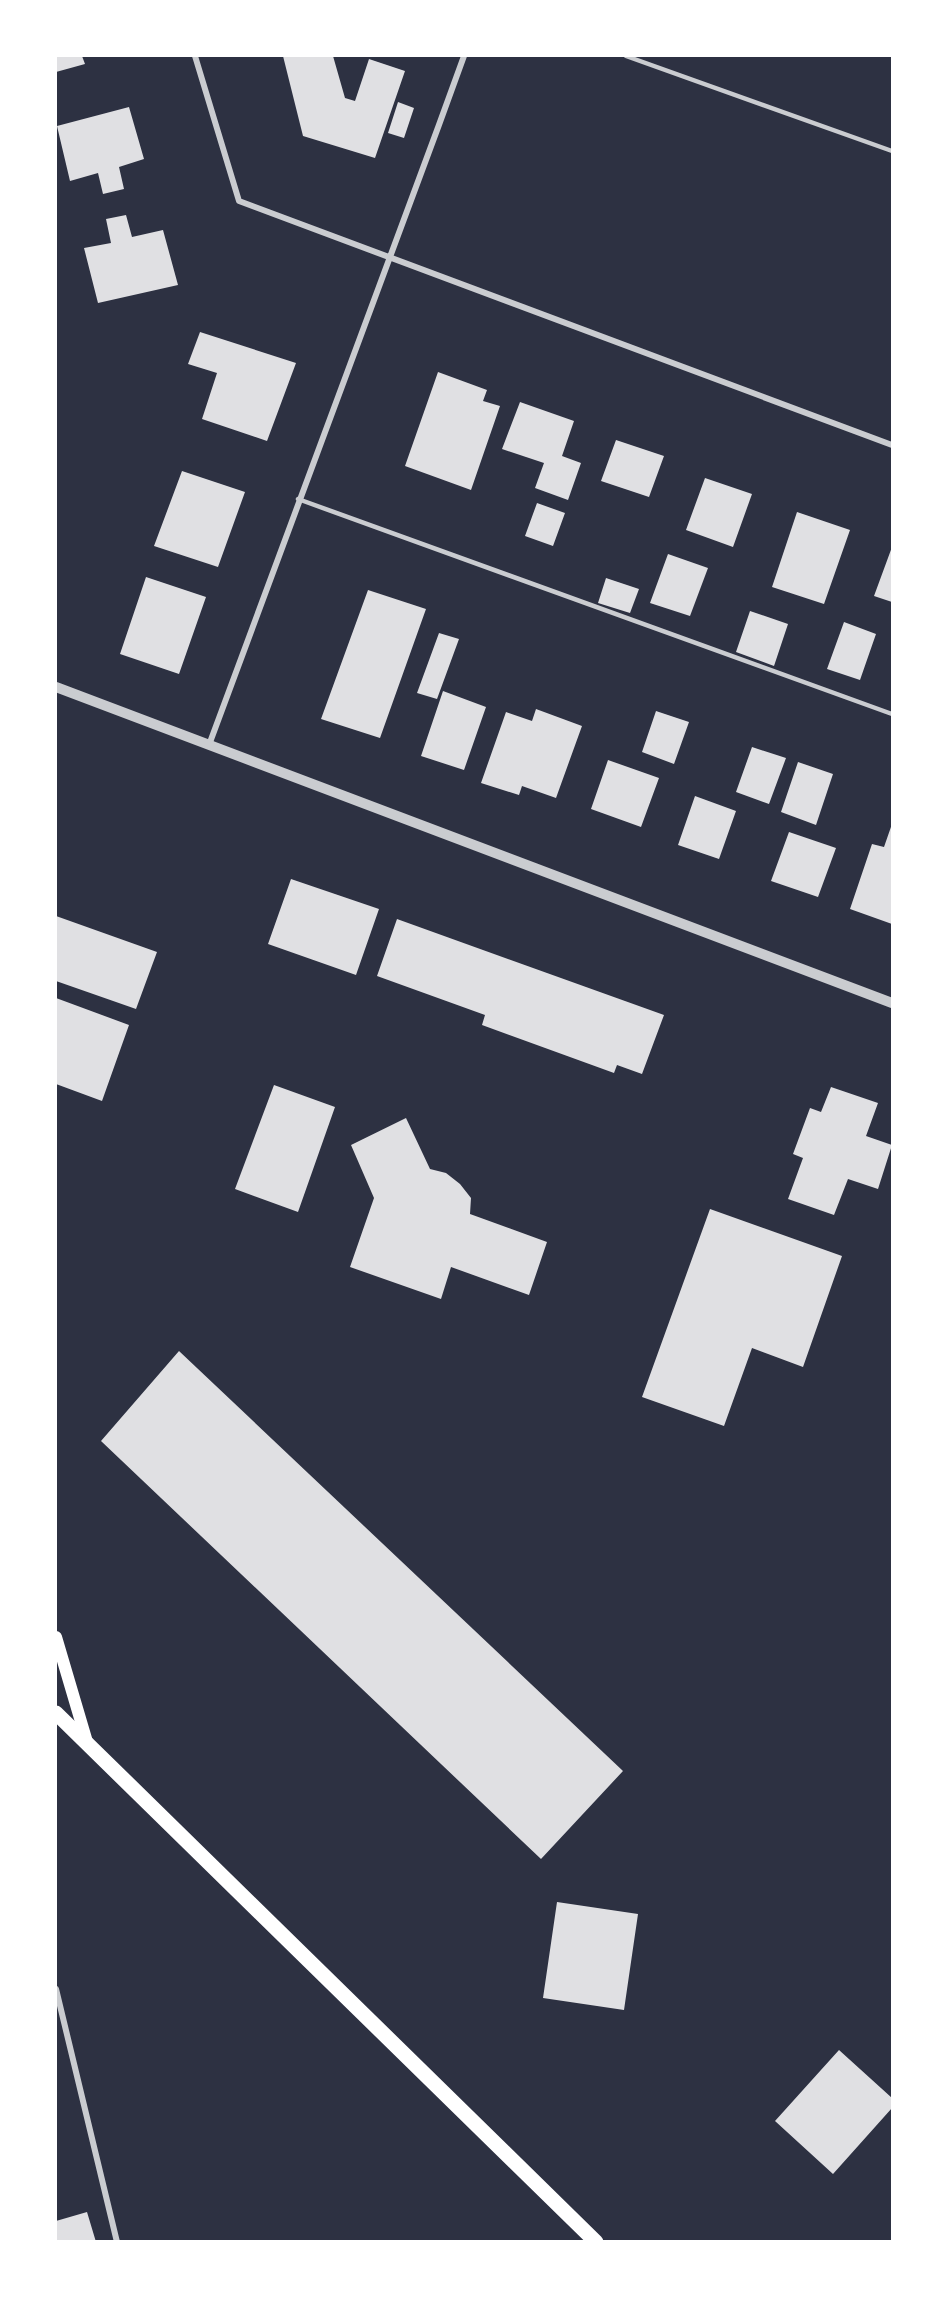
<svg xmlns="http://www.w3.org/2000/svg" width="948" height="2297" viewBox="0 0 948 2297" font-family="'Sofia Sans Condensed',sans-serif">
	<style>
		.building { fill: #e0e0e3 }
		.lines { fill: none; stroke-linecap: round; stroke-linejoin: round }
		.service { stroke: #caccd0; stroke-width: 4.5 }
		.minor { stroke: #caccd0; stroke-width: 6 }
		.tertiary { stroke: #caccd0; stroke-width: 10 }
		.secondary { stroke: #fff; stroke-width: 12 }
		.primary { stroke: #fff; stroke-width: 15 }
	</style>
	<rect width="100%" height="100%" fill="#2d3142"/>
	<path class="building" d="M56 56H82L85 64 56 72Z
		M283 56H333L345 98 355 101 369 59 405 71 375 158 303 136Z
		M398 102 414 108 404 138 388 133Z
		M129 107 144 159 119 167 124 189 103 194 98 173 70 181 57 126Z
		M126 215 132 237 163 230 178 285 98 303 84 248 111 243 106 219Z
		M200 332 296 363 267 441 202 419 217 373 188 364Z
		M438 372 487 390 483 401 500 406 471 490 405 466Z
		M520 402 574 421 562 456 581 463 568 500 535 488 544 463 502 449Z
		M616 440 664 456 649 497 601 481Z
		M182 471 245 492 218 567 154 546Z
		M705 478 752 494 733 547 686 530Z
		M537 503 565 513 553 546 525 536Z
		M797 512 850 530 824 604 772 587Z
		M892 547V602L874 596Z
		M668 554 708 568 690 616 650 603Z
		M146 577 206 597 179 674 120 654Z
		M606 578 639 589 630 613 598 603Z
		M368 590 426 609 380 738 321 719Z
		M750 611 788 624 774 666 736 652Z
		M844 622 876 634 860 680 827 669Z
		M439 633 459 639 437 699 417 693Z
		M443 691 486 707 464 770 421 756Z
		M536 709 582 726 556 798 522 786 519 795 481 783 506 712 532 721Z
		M656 711 689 722 674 764 642 752Z
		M752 747 786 758 769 804 736 792Z
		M608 760 659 778 641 827 591 809Z
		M798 762 833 774 816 825 781 812Z
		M695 796 736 811 719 859 678 845Z
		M892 824V924L850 909 872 844 884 847Z
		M789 832 836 848 818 897 771 881Z
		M291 879 379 909 356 975 268 944Z
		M56 916 157 952 136 1009 56 981Z
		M397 919 664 1015 642 1074 617 1065 614 1073 482 1025 485 1015 377 976Z
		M56 998 129 1025 102 1101 56 1084Z
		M274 1085 335 1107 298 1212 235 1189Z
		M831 1087 878 1103 866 1136 892 1145 878 1189 848 1179 834 1215 788 1199 803 1158 793 1154 810 1108 821 1112Z
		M406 1118 430 1169 446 1173 460 1184 471 1198 470 1214 547 1242 529 1295 451 1267 441 1299 350 1267 374 1198 351 1145Z
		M710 1209 842 1256 803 1367 752 1348 724 1426 642 1397Z
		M179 1351 623 1771 541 1859 101 1441Z
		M557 1902 638 1914 624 2010 543 1998Z
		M839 2050 892 2098V2108L833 2174 775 2121Z
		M87 2212 96 2242H56V2221Z"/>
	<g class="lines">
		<path class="service" d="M626 56 892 151
			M298 499 892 714"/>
		<path class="minor" d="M195 56 239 201 892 445
			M209 745C293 514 381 286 464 56
			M56 1989 117 2242"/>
		<path class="tertiary" d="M56 687 892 1003"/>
		<path class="secondary" d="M56 1637 87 1742"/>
		<path class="primary" d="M56 1713 596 2242"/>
	</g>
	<rect width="948" height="2297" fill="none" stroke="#ffffff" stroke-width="114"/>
</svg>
